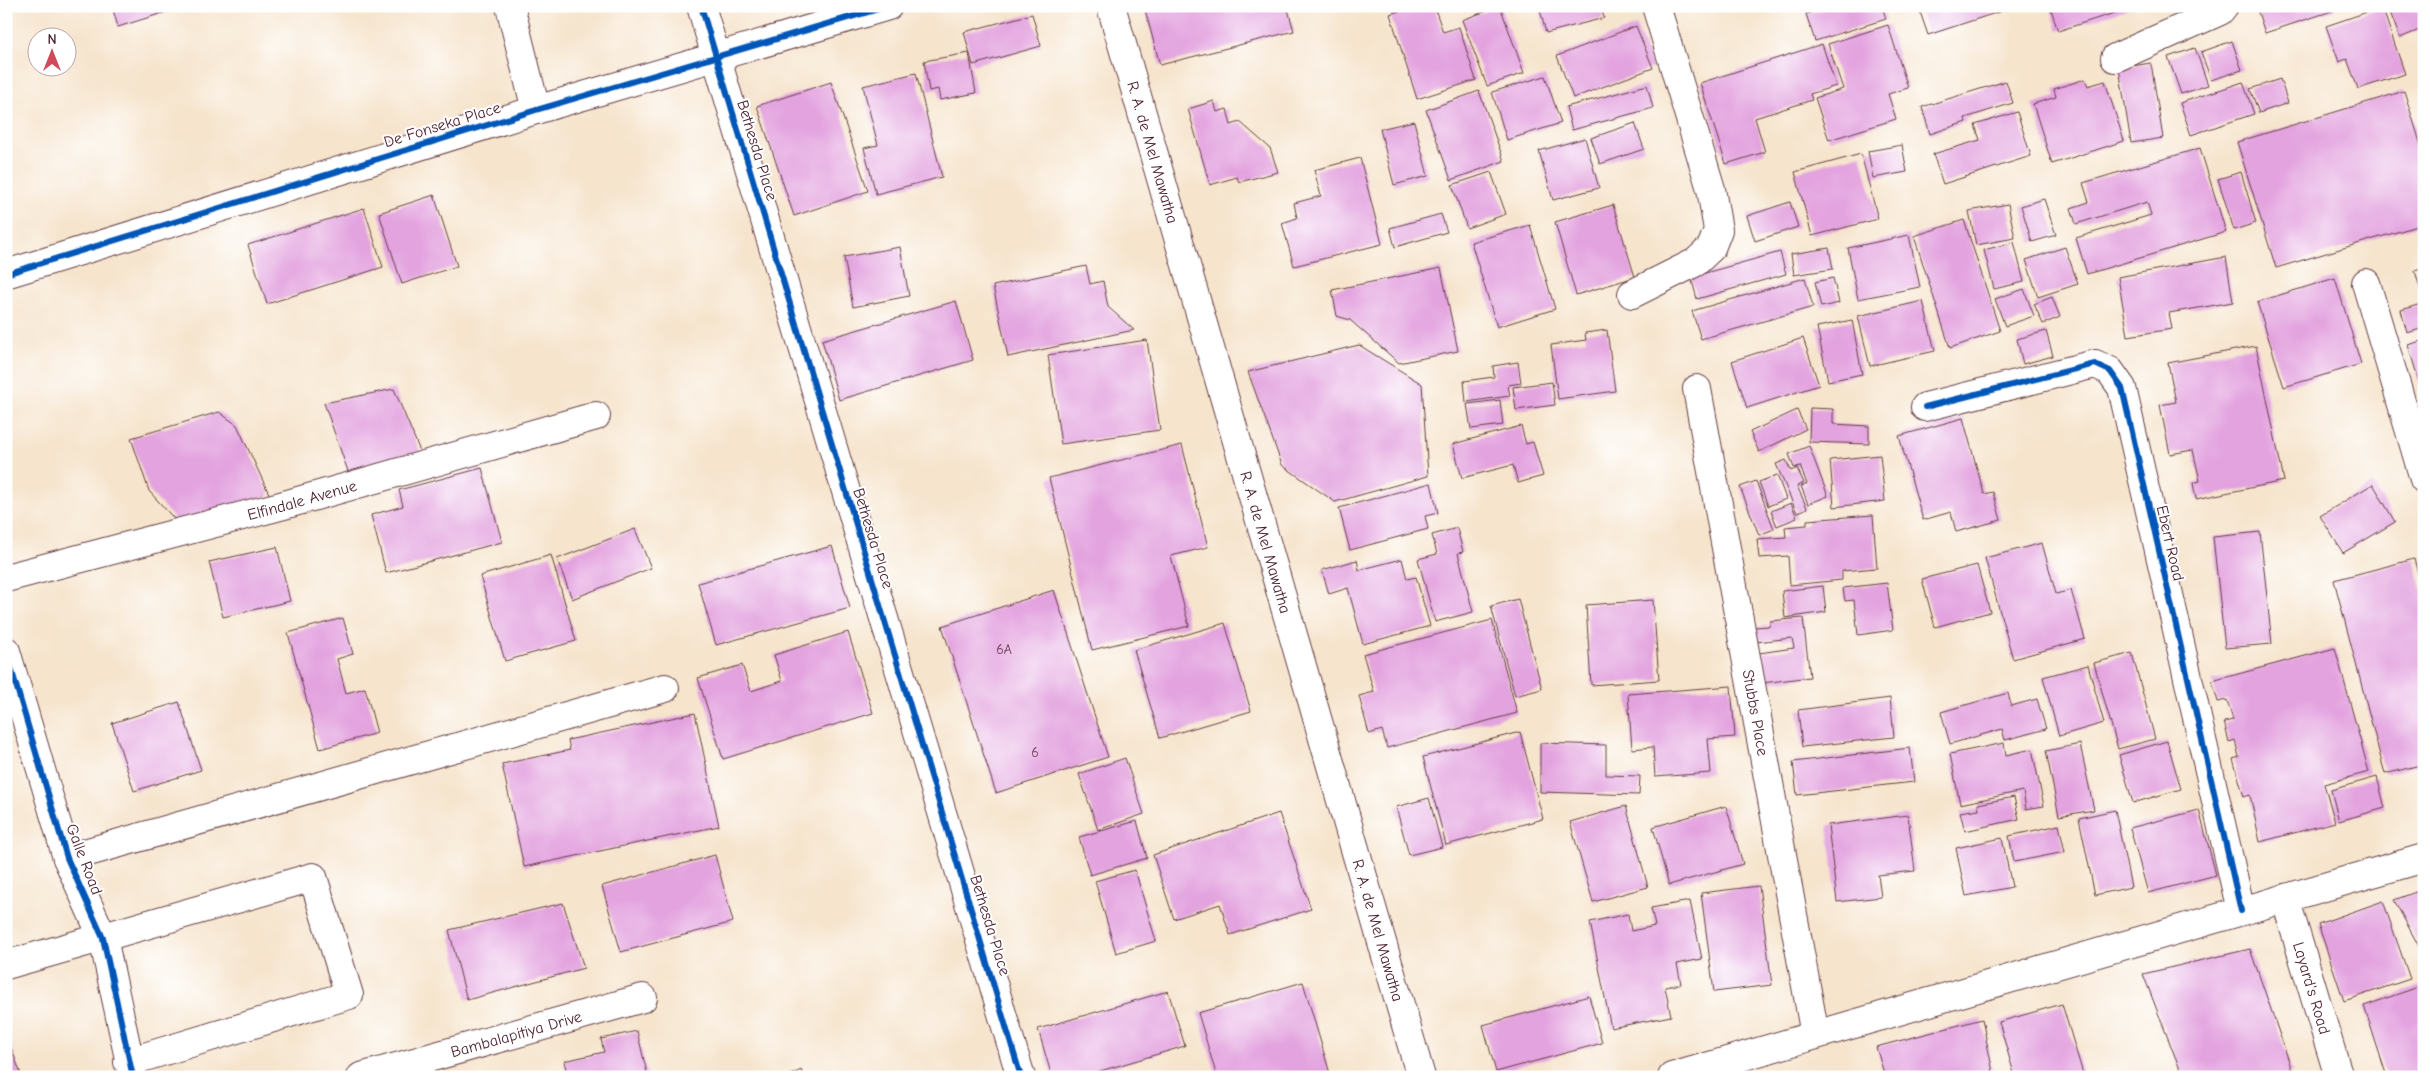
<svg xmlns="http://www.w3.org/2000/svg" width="2430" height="1083" viewBox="0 0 2430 1083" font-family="'Comic Neue',sans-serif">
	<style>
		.building { fill: #e3a3df }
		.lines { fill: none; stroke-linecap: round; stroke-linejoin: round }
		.minor-casing { stroke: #643d43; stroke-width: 30 }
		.major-casing { stroke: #643d43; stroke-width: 30 }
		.highway-casing { stroke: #643d43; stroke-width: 30 }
		.minor { stroke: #fff; stroke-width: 28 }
		.major { stroke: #fff; stroke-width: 28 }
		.highway { stroke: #fff; stroke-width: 28 }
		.cycleway-casing { stroke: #fff; stroke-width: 9 }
		.cycleway { stroke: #0057b8; stroke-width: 6 }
		.labels { text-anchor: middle; stroke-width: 4; stroke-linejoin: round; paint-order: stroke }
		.number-label { font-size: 14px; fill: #704058 }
		.street-label { font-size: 16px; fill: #4a1f2b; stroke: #fff }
	</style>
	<rect width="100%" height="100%" fill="#fff"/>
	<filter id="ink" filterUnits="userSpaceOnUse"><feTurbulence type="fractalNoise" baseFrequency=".02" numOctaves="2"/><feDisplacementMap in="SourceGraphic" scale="10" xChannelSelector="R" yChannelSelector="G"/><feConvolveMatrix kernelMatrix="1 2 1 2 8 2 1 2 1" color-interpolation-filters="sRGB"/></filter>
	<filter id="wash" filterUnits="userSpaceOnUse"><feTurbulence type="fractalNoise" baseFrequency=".0096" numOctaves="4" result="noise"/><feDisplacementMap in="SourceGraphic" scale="20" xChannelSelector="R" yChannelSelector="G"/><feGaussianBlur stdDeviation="1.12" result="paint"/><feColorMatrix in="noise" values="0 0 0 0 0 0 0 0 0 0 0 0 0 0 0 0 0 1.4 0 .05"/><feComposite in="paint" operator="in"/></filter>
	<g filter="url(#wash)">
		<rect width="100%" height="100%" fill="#f6e4cc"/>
		<g id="blocks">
			<path class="building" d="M112 6H182V7L118 27Z
				M1144 6H1287L1294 31 1160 65Z
				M1414 6H1434L1443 32 1459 27 1476 80 1417 99 1390 14Z
				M1500 6 1524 73 1487 86 1462 20Z
				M1539 6H1601L1604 18 1546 33Z
				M1831 6H1882L1886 19 1815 41 1806 14Z
				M1918 6H2014V7L1928 35Z
				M2050 6H2133V7L2058 31Z
				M2256 6H2334L2335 10 2265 33Z
				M2419 6 2424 18V28L2400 38 2388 7Z
				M2382 7 2405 74 2358 89 2347 59 2339 62 2326 26Z
				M1032 14 1041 46 973 65 964 32Z
				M1888 25 1908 88 1888 94 1896 119 1829 140 1815 98 1843 89 1828 44Z
				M1636 26 1653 68 1573 98 1557 56Z
				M2232 41 2242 70 2211 80 2201 52Z
				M1822 44 1836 86 1810 94 1812 100 1755 118 1765 152 1726 164 1700 83Z
				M2195 48 2208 85 2181 94 2168 57Z
				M969 53 976 93 940 100 938 89 929 91 924 61Z
				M2151 63 2163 138 2131 143 2119 68Z
				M916 73 942 177 876 194 864 148 878 145 863 86Z
				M1545 76 1561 123 1507 140 1492 92Z
				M2085 79 2088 86 2105 81 2124 141 2052 164 2033 104 2056 97 2054 89Z
				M2280 79 2288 103 2259 113 2250 89Z
				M2006 81 2013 103 1965 118 1966 122 1930 134 1922 107Z
				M831 82 868 191 794 216 757 106Z
				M2243 82 2254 114 2191 135 2180 103Z
				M1647 85 1653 108 1572 130 1566 107Z
				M1479 91 1504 161 1451 180 1426 110Z
				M2404 91 2424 155V224L2276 268 2237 142Z
				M1214 101 1217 112 1227 109 1231 125 1240 122 1270 148 1278 172 1239 182 1237 177 1210 185 1188 109Z
				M2017 112 2031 156 1943 184 1933 154 1980 140 1975 125Z
				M1414 121 1428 176 1394 185 1380 129Z
				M1635 123 1644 149 1600 164 1591 138Z
				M1585 138 1599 188 1553 200 1539 151Z
				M1902 145 1907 172 1873 178 1868 151Z
				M2200 148 2226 232 2087 274 2076 238 2151 215 2147 202 2076 224 2071 208 2089 202 2083 183Z
				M1861 154 1878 219 1812 236 1795 172Z
				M1360 158 1382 244 1294 266 1282 223 1297 218 1294 203 1321 196 1314 170Z
				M1491 172 1506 214 1467 228 1452 185Z
				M2241 172 2256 223 2234 230 2218 179Z
				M434 195 457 266 402 284 379 213Z
				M2044 199 2056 235 2032 242 2021 206Z
				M1790 202 1798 227 1755 241 1747 216Z
				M2008 204 2015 238 1976 245 1969 211Z
				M1613 205 1635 277 1576 295 1555 222Z
				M364 208 383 267 267 304 248 245Z
				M1441 214 1447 232 1395 247 1390 228Z
				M1964 220 2000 331 1950 348 1914 236Z
				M1530 225 1555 309 1497 327 1471 242Z
				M1909 235 1920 287 1858 299 1848 248Z
				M2014 242 2024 282 1994 289 1984 250Z
				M900 247 909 296 853 307 844 257Z
				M2065 247 2078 284 2038 297 2026 260Z
				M1829 248 1833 269 1794 275 1791 254Z
				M1780 252 1786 274 1697 299 1691 277Z
				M2226 257 2233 302 2169 313 2172 329 2128 336 2118 277Z
				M1086 266 1090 284 1103 281 1108 307 1134 330 1008 357 993 286Z
				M1441 268 1458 351 1399 363 1350 320 1337 316 1332 290Z
				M2424 268V299H2423L2415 271Z
				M1805 278 1813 307 1701 339 1692 311Z
				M1833 278 1839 303 1821 307 1815 282Z
				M2335 278 2361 364 2284 387 2257 302Z
				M2024 289 2034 316 2005 326 1995 299Z
				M2052 297 2060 317 2043 324 2034 304Z
				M956 301 973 360 839 400 822 340Z
				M1923 301 1935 351 1870 366 1858 316Z
				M2424 303V328L2407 333 2401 310Z
				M1852 320 1862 374 1828 381 1817 327Z
				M1607 330 1615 391 1558 399 1551 345 1586 340 1585 333Z
				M2046 331 2053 356 2023 364 2017 339Z
				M1803 338 1819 385 1747 408 1732 361Z
				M1147 340 1160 430 1061 444 1048 355Z
				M2424 340V394L2423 395 2408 345Z
				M1359 345 1422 384 1428 476 1335 502 1282 465 1248 372Z
				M2256 346 2284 481 2196 499 2193 483 2200 481 2193 450 2170 454 2160 405 2176 402 2168 363Z
				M1518 362 1521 383 1508 385 1510 396 1466 402 1464 381 1494 377 1493 366Z
				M1552 382 1555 405 1516 410 1513 387Z
				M394 389 422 456 350 477 324 403Z
				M1500 400 1503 425 1471 429 1467 404Z
				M1810 408 1833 409V424L1869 426V444L1809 442Z
				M1797 410 1806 429 1759 452 1750 432Z
				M219 412 237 425 270 496 178 523 149 491 131 438Z
				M1963 418 1984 494 1993 492 2001 520 1956 532 1951 512 1923 520 1899 436Z
				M1521 426 1526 444 1533 442 1543 476 1518 483 1513 465 1462 478 1453 444Z
				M1182 445 1208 547 1171 556 1189 626 1092 650 1049 478Z
				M1809 446 1828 496 1808 504 1801 486 1807 484 1800 466 1794 468 1789 454Z
				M1880 455 1885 501 1834 507 1830 460Z
				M1786 460 1791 471 1797 468 1804 483 1797 486 1807 508 1797 513 1776 464Z
				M482 468 502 542 386 573 371 515 403 506 399 490Z
				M1777 475 1786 499 1768 506 1759 482Z
				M1756 481 1774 529 1759 535 1740 487Z
				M1431 483 1438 513 1425 516 1428 529 1350 550 1339 508Z
				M2373 484 2395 522 2343 553 2320 516Z
				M1791 503 1797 518 1777 526 1771 511Z
				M1873 515 1877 568 1842 571V580L1790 585 1788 556 1759 558 1757 539 1786 537 1785 527 1807 525V520Z
				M1457 528 1463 552 1458 553 1473 612 1435 622 1418 559 1437 554 1432 535Z
				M635 529 651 568 572 599 557 559Z
				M2260 532 2272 644 2225 648 2213 537Z
				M2042 543 2056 594 2071 590 2085 639 2013 659 1985 558Z
				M832 546 850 608 716 645 698 583Z
				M277 547 290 601 223 617 209 562Z
				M551 555 576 641 505 661 480 576Z
				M1402 559 1407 579 1416 577 1430 626 1363 644 1348 588 1329 594 1322 570 1357 560 1359 570Z
				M2414 559 2424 595V764L2385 774 2334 580Z
				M1977 565 1990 612 1935 627 1922 579Z
				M1887 583 1893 630 1858 635 1854 600 1845 601 1843 588Z
				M1823 586 1826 612 1785 618 1782 591Z
				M1054 590 1108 757 996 793 942 626Z
				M1518 599 1542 689 1515 696 1491 606Z
				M1653 600 1659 680 1591 685 1586 605Z
				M343 618 353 654 337 659 346 693 365 688 377 733 320 749 288 633Z
				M1803 618 1810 677 1762 683 1759 653 1794 648 1792 638 1756 642 1755 627 1770 626V621Z
				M1492 620 1517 713 1387 748 1382 730 1369 734 1359 696 1374 692 1363 654Z
				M1225 623 1251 711 1160 738 1134 650Z
				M848 632 873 713 723 759 698 678 742 665 751 691 782 681 774 655Z
				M2335 648 2369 772 2324 784 2335 822 2260 842 2250 795 2244 797 2233 759 2239 757 2235 740 2229 742 2224 722 2233 720 2227 700 2218 702 2212 681Z
				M2132 653 2155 739 2118 749 2094 663Z
				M2088 665 2104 723 2059 736 2043 677Z
				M1731 686 1735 737 1708 739 1711 773 1655 777 1653 747 1632 749 1628 694Z
				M2008 693 2011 706 2037 699 2046 729 2005 740 2002 729 1950 744 1941 712Z
				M1890 698 1894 737 1802 747 1798 710Z
				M179 702 201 770 134 791 112 723Z
				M695 713 719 826 524 867 502 764 570 750 568 740Z
				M1520 732 1543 819 1446 845 1423 757Z
				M2167 741 2181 789 2133 803 2119 755Z
				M1540 743 1606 745V775L1640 776 1639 795 1540 792Z
				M2004 743 2006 755 2032 749 2044 806 2026 809 2023 791 1960 804 1950 754Z
				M2080 744 2094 810 2059 816 2046 751Z
				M1910 748 1914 782 1797 795 1793 762Z
				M1125 758 1144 814 1098 830 1079 774Z
				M2377 777 2385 808 2339 821 2331 790Z
				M2014 797 2019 819 1965 831 1960 812 1979 809 1978 804Z
				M1429 798 1442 847 1409 855 1396 807Z
				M1626 806 1648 887 1593 902 1570 822Z
				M1726 806 1743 864 1669 885 1653 827Z
				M2115 810 2131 887 2095 895 2079 818Z
				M2199 810 2216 875 2148 893 2130 828Z
				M1279 813 1311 909 1230 935 1220 904 1174 919 1153 855Z
				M1908 815 1915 871 1878 875 1881 897 1837 902 1828 825Z
				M1137 821 1147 858 1090 875 1079 837Z
				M2059 825 2065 852 2014 862 2009 836Z
				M2002 838 2012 887 1966 896 1956 848Z
				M715 855 733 922 621 952 602 886Z
				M1135 870 1156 941 1116 953 1095 881Z
				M1759 886 1772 985 1714 992 1701 893Z
				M2424 889V956L2394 900Z
				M1690 901 1702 959 1677 964 1681 984 1665 987 1671 1016 1611 1028 1590 922 1628 914 1631 931 1655 926 1651 908Z
				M2383 901 2410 979 2344 1001 2318 924Z
				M563 903 584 968 467 1000 449 930Z
				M2250 949 2293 1073 2280 1077H2183L2143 974Z
				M1303 982 1331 1077H1217L1198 1013Z
				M2424 985V1077H2387L2364 1006Z
				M1168 991 1185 1046 1080 1077H1052L1038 1029Z
				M1589 996 1602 1043 1496 1072 1483 1025Z
				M2062 1004 2084 1077H2015L1999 1022Z
				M1982 1019 1994 1077H1885L1876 1047Z
				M637 1031 648 1077H568L564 1061 604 1052 601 1039Z
				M6 1034 22 1077H6Z
				M801 1070 804 1077H787Z"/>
		</g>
	</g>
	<g filter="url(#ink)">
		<use href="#blocks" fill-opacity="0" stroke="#643d43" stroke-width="1"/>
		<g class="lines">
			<defs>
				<g id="minor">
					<path d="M510 6 536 110"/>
					<path d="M701 6 1021 1077"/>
					<path d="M2115 58 2220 11 2224 6"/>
					<path d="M6 274 536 110 888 6"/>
					<path d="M2366 283 2424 479"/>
					<path d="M1632 294 1696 262 1711 248 1718 230 1711 189 1656 6"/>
					<path id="s1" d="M1697 389 1815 1035"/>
					<path d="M1925 407 2095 364 2110 371 2122 388 2241 911"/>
					<path id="s2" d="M6 578 284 505 596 416"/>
					<path d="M67 858 665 688"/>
					<path id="s3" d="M2285 898 2339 1077"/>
					<path d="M6 965 313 877 349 995 128 1062"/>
					<path id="s4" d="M361 1077 643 998"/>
				</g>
				<path id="major" d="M1672 1077 2424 858"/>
				<g id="highway">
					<path id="s5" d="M1111 6 1421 1077"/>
					<path d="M6 651 67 858 103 938 133 1077"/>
				</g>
			</defs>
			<use href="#minor" class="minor-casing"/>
			<use href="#major" class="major-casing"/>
			<use href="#highway" class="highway-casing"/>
			<use href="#minor" class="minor"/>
			<use href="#major" class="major"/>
			<use href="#highway" class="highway"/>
			<defs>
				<path id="cycleway" d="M701 6 1021 1077
					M6 274 536 110 888 6
					M1925 407 2095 364 2110 371 2122 388 2241 911
					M6 651 67 858 103 938 133 1077"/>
			</defs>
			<use href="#cycleway" class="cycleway-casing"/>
			<use href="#cycleway" class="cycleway"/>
		</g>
	</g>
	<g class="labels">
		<g class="number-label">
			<text x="1004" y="654">6A</text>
			<text x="1035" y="757">6</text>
		</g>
		<g class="street-label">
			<text transform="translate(442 124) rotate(-17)" y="6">De Fonseka Place</text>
			<text transform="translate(758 150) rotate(73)" y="6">Bethesda Place</text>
			<text dy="6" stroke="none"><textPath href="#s5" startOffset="152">R. A. de Mel Mawatha</textPath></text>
			<text dy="6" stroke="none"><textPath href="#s2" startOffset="306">Elfindale Avenue</textPath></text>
			<text transform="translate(874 538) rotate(73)" y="6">Bethesda Place</text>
			<text dy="6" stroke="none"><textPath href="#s5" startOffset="558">R. A. de Mel Mawatha</textPath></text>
			<text transform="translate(2171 543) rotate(77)" y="6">Ebert Road</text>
			<text dy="6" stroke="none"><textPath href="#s1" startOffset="329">Stubbs Place</textPath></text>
			<text transform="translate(85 859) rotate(69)" y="6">Galle Road</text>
			<text transform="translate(991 925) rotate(73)" y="6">Bethesda Place</text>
			<text dy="6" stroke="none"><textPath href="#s5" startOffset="962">R. A. de Mel Mawatha</textPath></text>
			<text dy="6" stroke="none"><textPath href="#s3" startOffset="94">Layard's Road</textPath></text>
			<text dy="6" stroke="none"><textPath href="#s4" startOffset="161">Bambalapitiya Drive</textPath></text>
		</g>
	</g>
	<rect width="2430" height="1083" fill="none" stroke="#fff" stroke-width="25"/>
	<g transform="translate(52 52)"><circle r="24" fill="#ffffff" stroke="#b7a5aa"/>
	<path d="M0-4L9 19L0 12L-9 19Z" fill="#d1495b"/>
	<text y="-8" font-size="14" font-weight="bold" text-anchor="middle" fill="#4a1f2b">N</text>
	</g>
</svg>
